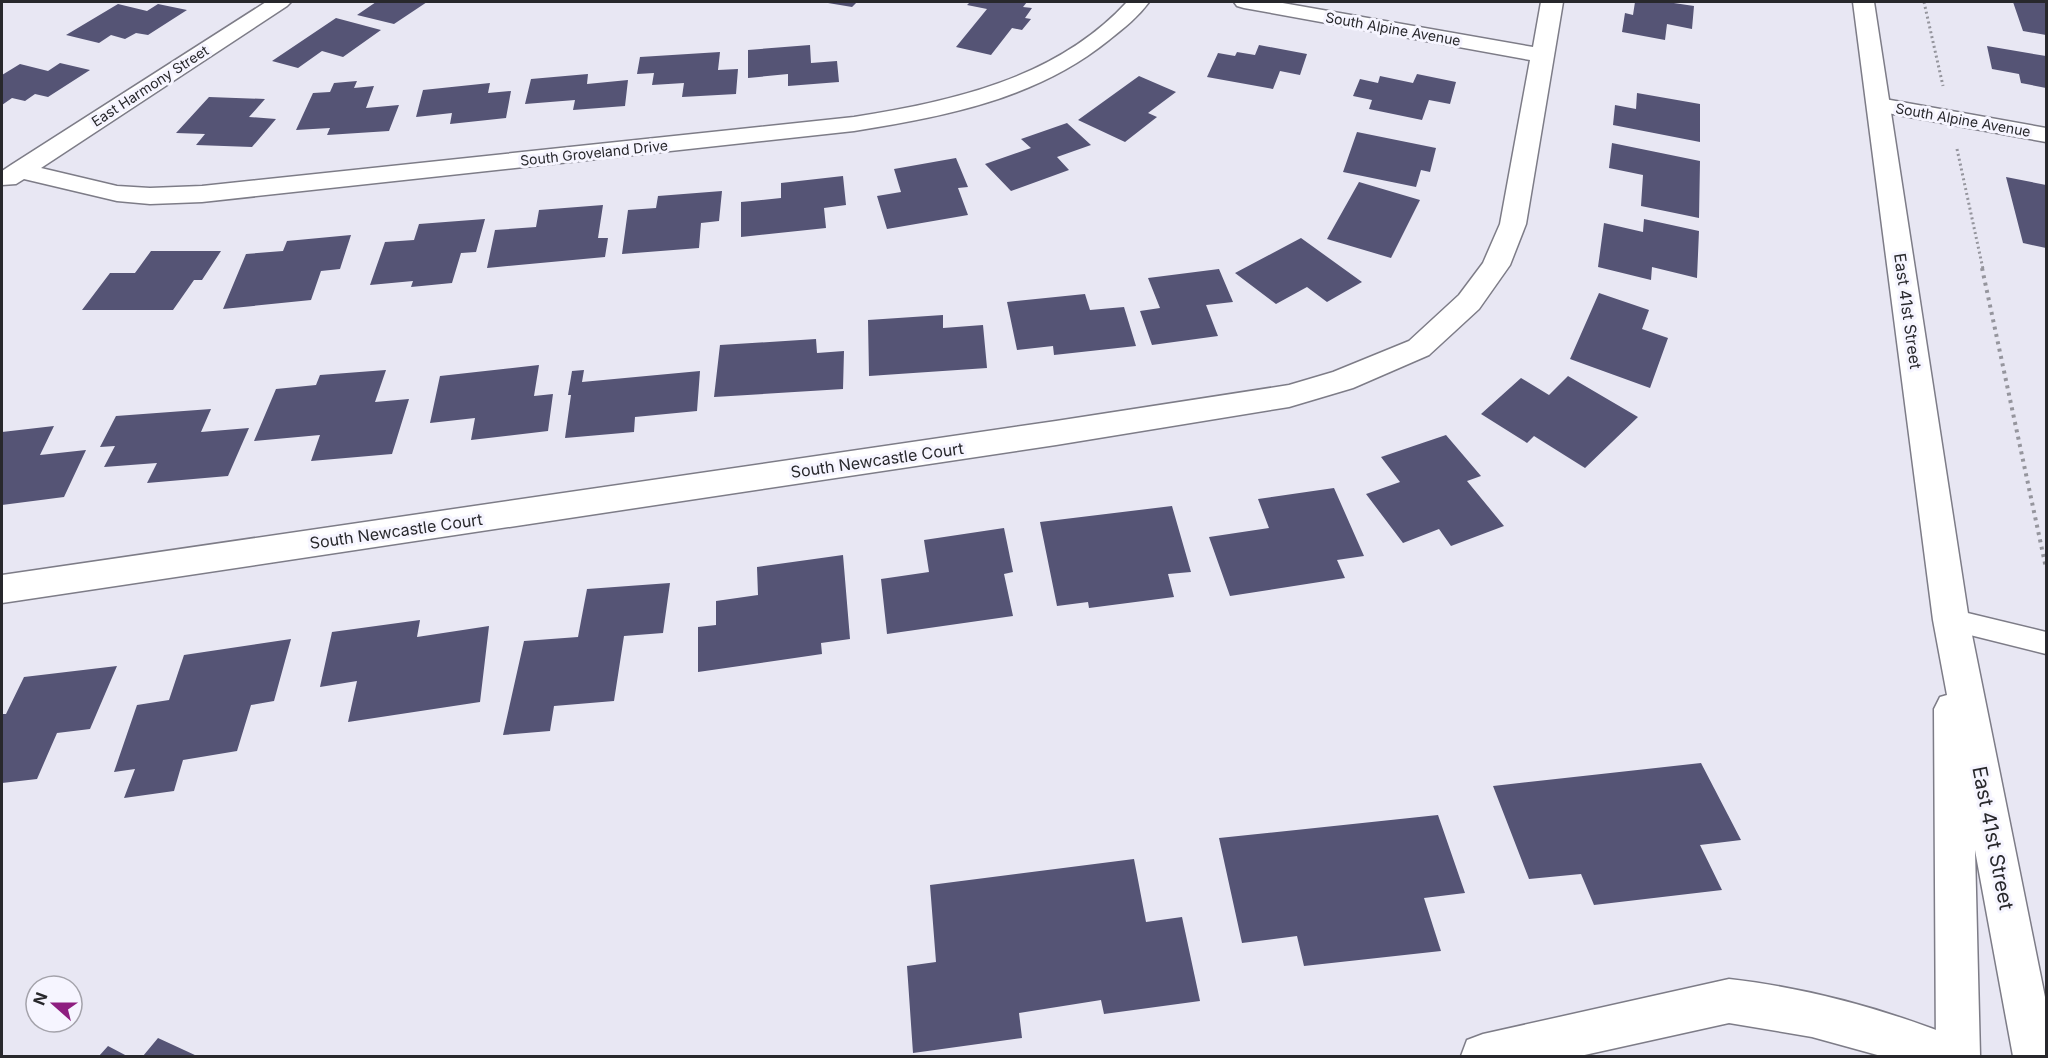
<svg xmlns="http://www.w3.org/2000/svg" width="2048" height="1058" viewBox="0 0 2048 1058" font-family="Inter,sans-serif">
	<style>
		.building { fill: #555475 }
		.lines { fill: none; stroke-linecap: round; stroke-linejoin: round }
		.lane-casing { stroke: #7d7c87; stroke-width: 3 }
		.street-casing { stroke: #7d7c87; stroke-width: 3 }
		.secondary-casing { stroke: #7d7c87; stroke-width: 3 }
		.path-far1 { stroke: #95959d; stroke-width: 3; stroke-dasharray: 2 3; stroke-linecap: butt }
		.path { stroke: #95959d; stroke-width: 4; stroke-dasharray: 3 4.5; stroke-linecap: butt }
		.lane { fill: #fff; fill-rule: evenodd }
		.street { fill: #fff; fill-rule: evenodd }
		.secondary { fill: #fff; fill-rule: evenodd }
		.labels { text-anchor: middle; stroke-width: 6; stroke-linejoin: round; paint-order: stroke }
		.far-street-label { font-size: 14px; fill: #28282c; stroke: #f6f5ff }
		.street-label { font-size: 16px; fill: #28282c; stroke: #f6f5ff }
		.near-street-label { font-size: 20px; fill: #28282c; stroke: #f6f5ff }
	</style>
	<rect width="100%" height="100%" fill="#e8e7f3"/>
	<path class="building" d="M376 2H427L394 24 357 15Z
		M970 2H1027L1023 7 1032 8 1025 18 1031 19 1022 30 1012 28 991 55 956 47 987 9 967 5Z
		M1635 2H1667L1694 6 1692 29 1667 24 1665 40 1622 32 1625 13 1633 15Z
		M2013 2H2046V35L2023 31Z
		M828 3V2H857L852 7Z
		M118 4 147 11 158 4 187 10 148 35 136 33 125 39 111 35 99 43 66 35Z
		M336 18 381 30 343 57 322 51 298 68 272 61Z
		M810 45 811 63 837 61 839 82 788 86V74L748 78V50Z
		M1259 45 1307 54 1300 75 1280 71 1273 89 1207 77 1218 53 1235 56 1237 52 1255 55Z
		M1987 46 2046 56V88L2021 83 2019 74 1992 69Z
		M720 52 718 70 738 69 736 94 682 97 684 83 652 85 654 73 637 74 640 57Z
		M60 63 90 70 48 97 35 94 25 101 12 98 2 105V75L20 64 48 71Z
		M588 74 587 84 628 80 625 106 573 110 575 100 525 104 531 79Z
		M1417 74 1456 82 1450 104 1429 100 1422 120 1369 109 1372 100 1353 96 1360 79 1378 83 1380 76 1413 83Z
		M1139 76 1176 92 1148 113 1157 117 1125 142 1078 120Z
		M357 81 354 88 374 86 366 108 399 105 389 131 327 135 330 128 296 130 313 93 330 92 334 83Z
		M490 83 488 93 511 91 506 118 450 124 452 113 416 117 423 90Z
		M1637 93 1700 104V142L1613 125 1615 105 1636 109Z
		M209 97 265 99 249 117 276 119 252 147 196 145 205 134 176 133Z
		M1067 123 1091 145 1057 157 1069 170 1011 191 985 164 1031 148 1021 139Z
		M1357 132 1436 148 1430 172 1421 170 1416 187 1343 172Z
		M1612 143 1700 161 1699 218 1641 206 1643 175 1609 168Z
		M956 158 968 187 958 188 968 215 887 229 877 196 901 192 894 169Z
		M843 176 846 205 824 208 826 228 741 237V202L781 198V183Z
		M2006 177 2046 185V248L2023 243Z
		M1359 182 1420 200 1391 258 1327 239Z
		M722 191 719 221 701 223 699 248 622 254 628 210 656 208 658 196Z
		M603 205 598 238H608L605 257 487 268 495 230 536 227 539 210Z
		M485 219 476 252 461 253 452 283 411 287 413 281 370 285 385 242 414 240 419 224Z
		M1644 219 1699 231 1697 278 1652 267 1651 280 1598 267 1604 223 1643 232Z
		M351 235 340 269 321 271 311 300 223 309 246 254 283 251 287 241Z
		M1301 238 1362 282 1327 302 1307 287 1276 304 1235 273Z
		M151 251H221L202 280H194L173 310H82L110 273H135Z
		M1219 269 1233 302 1206 305 1218 336 1152 345 1140 311 1160 308 1148 278Z
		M1599 293 1649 310 1642 329 1668 338 1650 388 1570 359Z
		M1085 294 1090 310 1124 307 1136 346 1054 355 1053 346 1017 350 1007 302Z
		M943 315V328L983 325 987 368 869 376 868 320Z
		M816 339 817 353 844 351 843 389 714 397 720 345Z
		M539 365 534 396 553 394 548 431 471 440 475 418 430 423 440 376Z
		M386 370 375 402 409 399 392 454 311 461 320 435 254 441 276 389 316 385 320 375Z
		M584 370 582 382 700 371 697 411 635 417 634 432 565 438 571 395H568L572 371Z
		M1568 376 1638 417 1585 468 1534 436 1527 443 1481 414 1521 378 1549 395Z
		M211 409 201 432 249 428 228 476 147 483 157 463 104 467 115 446 100 447 116 416Z
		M54 426 40 455 86 450 64 497 2 505V432Z
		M1446 435 1481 476 1467 481 1504 526 1451 546 1439 529 1403 543 1366 494 1400 482 1381 457Z
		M1334 488 1364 556 1337 560 1345 578 1230 596 1209 537 1269 528 1258 499Z
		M1172 506 1191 572 1168 574 1174 597 1089 608 1088 602 1057 606 1040 522Z
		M1004 528 1013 572 1004 574 1013 616 887 634 881 579 929 572 924 540Z
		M843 555 850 639 821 643 822 654 698 672V627L716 625V601L758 595 757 567Z
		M670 583 663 633 624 636 614 701 554 706 550 731 503 735 524 641 578 637 587 589Z
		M420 620 417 637 489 626 480 702 348 722 357 681 320 687 332 632Z
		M291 639 274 701 251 705 237 751 183 760 174 791 124 798 135 769 114 772 137 705 169 700 184 655Z
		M117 666 90 729 57 733 37 779 2 783V714H6L24 677Z
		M1701 763 1741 840 1700 845 1722 890 1594 905 1581 874 1529 879 1493 786Z
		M1438 815 1465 893 1424 898 1441 951 1304 966 1297 936 1242 943 1219 838Z
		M1134 859 1146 922 1182 917 1200 1001 1104 1014 1101 1000 1019 1013 1022 1038 913 1053 907 966 936 962 930 885Z
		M158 1038 197 1056H143Z
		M108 1046 127 1056H99Z"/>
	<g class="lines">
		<defs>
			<path id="lane" d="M1951 609 2046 632V654L1942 628 1938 620 1942 612Z"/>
			<path id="street" d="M266 2H291L287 6 41 168 117 186 150 188 202 186 854 117C953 101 1056 79 1127 2H1149C1138 17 1124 28 1109 40 1036 99 944 117 854 131L202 202 150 204 117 201 24 179 16 184 2 185V171L11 165Z
				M1234 2H1277L1533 47 1541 2H1563L1526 224 1510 265 1479 309 1429 355 1353 388 1289 407 1056 445 2 603V575L1056 421 1289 385 1333 372 1409 341 1459 295 1483 263 1500 224 1530 60 1244 8 1237 6Z
				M1879 98 2046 128V142L1871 110 1867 105 1871 100Z
				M1729 979C1808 988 1888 1010 1962 1040L1968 1056H1881L1812 1037 1729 1023 1580 1056H1461L1467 1040 1483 1034Z"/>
			<path id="secondary" d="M1853 2H1874L1969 620 2046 1002V1056H2013L1975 850 1980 1056H1936L1934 709 1940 697 1947 695 1933 620Z"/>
		</defs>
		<use href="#lane" class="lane-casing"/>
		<use href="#street" class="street-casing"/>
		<use href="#secondary" class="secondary-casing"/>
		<path class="path-far1" d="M1924 2 1943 86
			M1957 149 1983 269"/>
		<path class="path" d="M1982 268 2046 568"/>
		<use href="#lane" class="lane"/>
		<use href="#street" class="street"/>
		<use href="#secondary" class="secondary"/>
	</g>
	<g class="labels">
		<g class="far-street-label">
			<text transform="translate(1393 29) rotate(10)" y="5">South Alpine Avenue</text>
			<text transform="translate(150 86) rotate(-33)" y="5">East Harmony Street</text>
			<text transform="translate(1963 120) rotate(10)" y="5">South Alpine Avenue</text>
			<text transform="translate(594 153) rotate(-6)" y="5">South Groveland Drive</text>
		</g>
		<g class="street-label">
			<text transform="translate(1908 311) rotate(82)" y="6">East 41st Street</text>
			<text transform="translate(877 460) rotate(-8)" y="6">South Newcastle Court</text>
			<text transform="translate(396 531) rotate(-8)" y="6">South Newcastle Court</text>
		</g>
		<g class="near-street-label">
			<text transform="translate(1993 838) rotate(79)" y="7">East 41st Street</text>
		</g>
	</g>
	<rect width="2048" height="1058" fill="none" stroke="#28282c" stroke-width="6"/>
	<g transform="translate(54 1004) rotate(291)"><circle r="28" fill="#f6f5ff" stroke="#a4a3ab" stroke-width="1.5"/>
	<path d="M0-4.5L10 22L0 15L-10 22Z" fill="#8e1e80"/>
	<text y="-9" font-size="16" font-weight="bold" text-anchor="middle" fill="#28282c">N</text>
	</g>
</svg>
